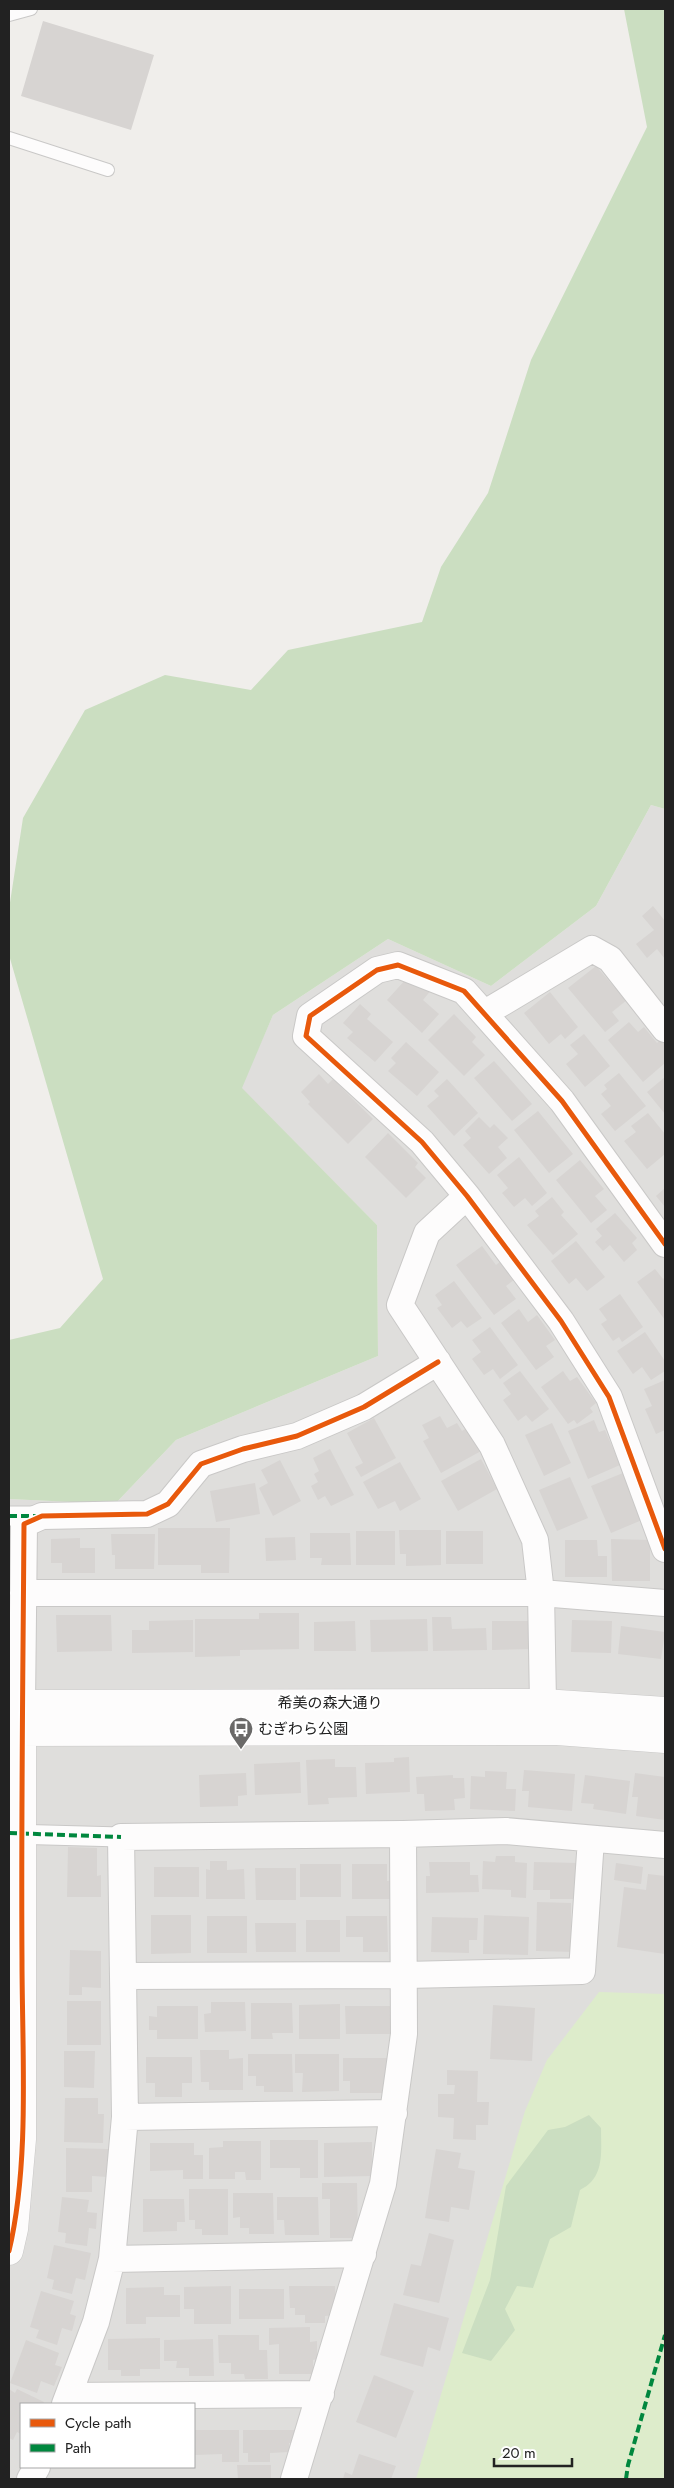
<svg xmlns="http://www.w3.org/2000/svg" width="674" height="2488" viewBox="0 0 674 2488" font-family="Jost,'Noto Sans JP',sans-serif">
	<style>
		.residential { fill: #dfdedc; fill-rule: evenodd }
		.grass { fill: #ddeccb }
		.forest { fill: #cbdec1 }
		.building { fill: #d7d4d2 }
		.lines { fill: none; stroke-linecap: round; stroke-linejoin: round }
		.service-casing { stroke: #c9c8c7; stroke-width: 14 }
		.pedestrian-casing { stroke: #c9c8c7; stroke-width: 21 }
		.minor-casing { stroke: #c9c8c7; stroke-width: 28 }
		.tertiary-casing { stroke: #c9c8c7; stroke-width: 29 }
		.service { stroke: #fdfcfc; stroke-width: 12 }
		.pedestrian { stroke: #fdfcfc; stroke-width: 19 }
		.minor { stroke: #fdfcfc; stroke-width: 26 }
		.tertiary { stroke: #fdfcfc; stroke-width: 28 }
		.quiet { stroke: #00873e; stroke-width: 4; stroke-dasharray: 8 4; stroke-linecap: butt }
		.cycleway-casing { stroke: #fff; stroke-width: 8 }
		.cycleway { stroke: #e8590c; stroke-width: 5 }
		.labels { text-anchor: middle; stroke-width: 4.5; stroke-linejoin: round; paint-order: stroke }
		.street-label { font-size: 15px; fill: #222; stroke: #fff }
		.poi-label { font-size: 15px; fill: #222; stroke: #fff; text-anchor: start }
	</style>
	<rect width="100%" height="100%" fill="#f0eeeb"/>
	<path class="residential" d="M651 805 665 809V2479H9V1499L115 1504 176 1440 378 1356 377 1225 241 1088 273 1015 388 939 491 986 596 906ZM21 2404H194V2467H21Z"/>
	<path class="grass" d="M599 1992 665 1994V2479H416L525 2111 547 2060Z"/>
	<path class="forest" d="M624 9H665V809L651 805 596 906 491 986 388 939 273 1015 242 1088 377 1225 378 1356 176 1440 115 1504 9 1499V1340L60 1328 103 1279 9 955V909L23 818 85 710 165 675 251 690 288 650 422 622 441 567 488 493 531 360 647 127Z
		M589 2115 601 2128C601 2152 605 2178 580 2190L571 2227 550 2239 533 2288 517 2286 505 2309 515 2330 491 2361 462 2353 490 2280 506 2186 548 2130 565 2127Z"/>
	<path class="building" d="M43 21 154 55 131 130 21 96Z
		M653 906 665 921V959L657 949 647 958 636 944 654 930 642 916Z
		M596 966 615 988 621 983 632 996 612 1012 619 1021 605 1032 568 988Z
		M407 978 432 989 423 1000 439 1014 422 1033 387 1000Z
		M550 992 578 1027 565 1039 561 1034 549 1044 524 1013Z
		M360 1004 371 1014 367 1019 393 1042 375 1062 347 1038 353 1032 343 1023Z
		M454 1014 476 1037 472 1042 485 1055 464 1076 428 1040Z
		M629 1022 638 1032 644 1027 657 1043 662 1038 665 1042V1063L643 1082 608 1040Z
		M584 1034 610 1066 585 1087 566 1064 578 1054 570 1045Z
		M406 1042 439 1072 417 1096 388 1071 396 1063 391 1058Z
		M494 1061 532 1104 512 1121 474 1078Z
		M619 1073 646 1106 615 1131 601 1114 611 1106 601 1094 607 1089 604 1085Z
		M319 1074 328 1084 333 1079 373 1119 348 1144 308 1104 310 1102 301 1092Z
		M665 1077V1114L647 1092Z
		M447 1079 478 1113 454 1136 427 1106 439 1096 434 1091Z
		M538 1111 573 1154 549 1173 514 1130Z
		M648 1113 665 1134V1154L647 1169 624 1141 636 1132 631 1126Z
		M479 1117 490 1128 494 1124 508 1138 498 1147 507 1158 489 1174 463 1145 471 1138 465 1131Z
		M388 1133 418 1163 415 1167 426 1178 406 1198 365 1157Z
		M519 1157 547 1193 532 1206 525 1198 514 1207 502 1193 508 1188 497 1175Z
		M580 1160 604 1189 595 1196 607 1210 591 1223 556 1180Z
		M665 1188V1207L656 1196Z
		M552 1197 564 1212 561 1215 578 1234 553 1255 527 1225 539 1216 535 1211Z
		M615 1213 637 1238 632 1243 637 1250 624 1262 610 1245 603 1251 595 1242 602 1236 596 1229Z
		M576 1241 605 1277 587 1291 576 1278 569 1284 551 1261Z
		M482 1246 496 1265 501 1261 515 1279 506 1286 516 1299 494 1315 456 1265Z
		M655 1269 663 1279 665 1277V1320L637 1282Z
		M454 1281 482 1318 467 1328 461 1321 452 1328 437 1308 442 1305 435 1295Z
		M620 1294 643 1327 622 1342 619 1337 613 1341 601 1324 607 1320 599 1309Z
		M519 1309 528 1322 537 1315 555 1340 546 1346 554 1357 536 1370 501 1323Z
		M490 1327 518 1365 500 1379 493 1369 484 1375 472 1359 481 1352 472 1340Z
		M645 1332 665 1361V1371L651 1380 642 1367 633 1374 617 1351Z
		M520 1371 549 1409 532 1422 526 1415 518 1421 503 1400 511 1394 503 1383Z
		M563 1371 570 1381 577 1377 596 1403 590 1408 593 1412 577 1424 574 1420 568 1424 541 1387Z
		M665 1380V1430L656 1434 645 1409 652 1406 644 1389Z
		M440 1416 447 1428 457 1423 462 1431 470 1426 483 1450 441 1473 423 1441 429 1438 422 1425Z
		M374 1418 396 1458 361 1477 355 1467 363 1463 347 1433Z
		M594 1420 599 1432 605 1430 620 1465 588 1479 568 1431Z
		M552 1423 571 1463 544 1476 525 1435Z
		M330 1449 354 1495 331 1506 325 1496 318 1500 311 1486 318 1482 314 1474 319 1471 313 1458Z
		M481 1459 497 1489 458 1511 441 1481Z
		M280 1460 301 1501 273 1516 259 1488 268 1483 261 1470Z
		M400 1462 421 1499 400 1511 395 1501 378 1509 363 1482Z
		M623 1473 642 1520 611 1533 591 1486Z
		M570 1477 588 1518 557 1531 539 1490Z
		M255 1483 260 1514 216 1522 210 1491Z
		M158 1528H230L229 1573H201V1565H158Z
		M399 1530H441V1565L406 1566V1554H400Z
		M356 1531H395V1565H356Z
		M446 1531H483V1564H446Z
		M310 1533H350L351 1565H321L322 1558H310Z
		M111 1534H155L154 1569H115V1555H112Z
		M295 1537 296 1560 266 1561 265 1538Z
		M80 1538V1548H95V1573H62V1563H51V1539Z
		M611 1539 650 1540V1581H612Z
		M565 1540H597L598 1556H607V1577H565Z
		M259 1613H299V1649L240 1650V1656L195 1657V1619H259Z
		M56 1615H111L112 1651 57 1652Z
		M432 1617H451L452 1629 486 1628 487 1650 433 1651Z
		M427 1619 428 1651 371 1652 370 1620Z
		M193 1620V1652L132 1653V1630H149V1621Z
		M572 1620 612 1621 611 1653 571 1652Z
		M355 1621 356 1651H314V1622Z
		M492 1621H533V1649L492 1650Z
		M621 1626 665 1632 661 1659 618 1654Z
		M409 1757 410 1792 366 1794 365 1763 394 1762V1758Z
		M335 1759V1767H356L357 1797 328 1798 329 1804 308 1805 306 1760Z
		M300 1762 301 1793 255 1795 254 1764Z
		M524 1770 575 1774 572 1811 528 1807 529 1791H522Z
		M485 1771 507 1772 506 1789H516L515 1811 470 1809 471 1776 485 1777Z
		M246 1773 247 1795 238 1796V1806L200 1807 199 1775Z
		M635 1773 665 1777V1820L636 1816 638 1797H632Z
		M453 1775V1778H464L465 1798 454 1799 455 1810 425 1811 424 1794H417L416 1777Z
		M585 1775 630 1781 626 1814 593 1809 594 1804 581 1803Z
		M68 1847 97 1848V1876L101 1875V1897H67Z
		M496 1856H515V1862L527 1863 526 1898 511 1897V1890L482 1889 483 1861 495 1862Z
		M210 1861H227V1870L244 1869 245 1899H206V1869L210 1870Z
		M429 1862H470V1875H478L479 1892 426 1893V1876H430Z
		M534 1862 579 1863 578 1899H550V1890H533Z
		M616 1863 643 1867 641 1884 614 1880Z
		M300 1864H341V1897H300Z
		M352 1864H387V1881L395 1880V1899H352Z
		M154 1867H199V1897H154Z
		M255 1868H296V1900H256Z
		M648 1874 665 1876V1954L617 1947 624 1887 646 1890Z
		M537 1902 571 1903V1932H576L575 1952 536 1951Z
		M151 1915H191V1953L151 1954Z
		M484 1915 529 1917 528 1955 483 1954Z
		M207 1916H247V1953H207Z
		M346 1916H387L388 1952H363V1937H346Z
		M432 1917 478 1918 477 1940H469V1953L431 1952Z
		M306 1920H340V1952H306Z
		M255 1923H296V1952H256Z
		M70 1950 101 1951V1988L82 1987V1995H69Z
		M67 2001H101V2045H67Z
		M211 2002H245L246 2031 205 2032 204 2014 211 2013Z
		M251 2003H292L293 2033H272L273 2039H251Z
		M340 2004V2039H299V2005Z
		M493 2005 535 2008 532 2061 490 2059Z
		M157 2006H198V2039H157V2030H149V2016L157 2017Z
		M345 2006H397V2034H346Z
		M200 2050H229V2059L243 2058V2090H209V2082H201Z
		M64 2051H95L94 2088 64 2087Z
		M248 2054H292L293 2092H264V2086H256V2076H248Z
		M295 2054H339V2091L302 2092 303 2073H295Z
		M146 2057H192V2083H182V2097H155V2083H146Z
		M343 2058H387V2093H350V2081H343Z
		M447 2070 478 2071 477 2102H489L488 2125H476V2140L453 2139 454 2118 438 2117V2094H454L455 2085H447Z
		M65 2098H98V2114H104L103 2143 64 2142Z
		M270 2140H318V2178H300V2168H270Z
		M223 2141H261V2180H246L245 2172H235V2179H209V2148L223 2147Z
		M372 2142V2176L324 2177V2143Z
		M150 2143H194V2155H203V2179H183V2170L150 2171Z
		M66 2148 108 2149V2177L92 2176V2192H66Z
		M436 2149 461 2153 458 2168 475 2171 469 2210 451 2207 449 2222 425 2218Z
		M322 2183H357L358 2238H330V2199H322Z
		M189 2189H228V2235H202V2229H195V2220H189Z
		M233 2193H273L274 2234H249V2228H240V2217L233 2218Z
		M62 2197 89 2200 87 2212 97 2213 96 2229 89 2228 87 2246 65 2243 66 2233 58 2232Z
		M277 2197H318L319 2235H285L284 2220H277Z
		M143 2199H184L185 2222H177V2231L143 2232Z
		M429 2233 454 2240 439 2303 403 2295 411 2264 421 2266Z
		M54 2245 91 2253 85 2280 76 2278 72 2294 52 2289 54 2280 47 2278Z
		M231 2286V2324H194V2309H184V2287Z
		M289 2286H335L336 2315 325 2316V2323H305V2315H295V2308H290Z
		M164 2287V2295H180V2317H146V2324H126V2288Z
		M239 2289H284V2319H239Z
		M41 2291 74 2301 70 2314 76 2316 72 2331 62 2328 57 2345 36 2338 39 2330 30 2327Z
		M394 2303 449 2318 440 2351 428 2347 423 2367 380 2355Z
		M310 2327V2342L317 2341V2359L313 2360V2374H279V2344L269 2345V2328Z
		M218 2335H259V2350H267L268 2379H245L244 2374H231V2363H219Z
		M160 2338V2369H140V2376H121V2370H108V2339Z
		M213 2339 214 2376H189V2368H176L177 2361H164V2340Z
		M26 2340 59 2353 55 2365 62 2367 54 2386 41 2381 37 2393 10 2383Z
		M374 2375 414 2391 396 2438 356 2422Z
		M9 2389 15 2393 17 2389 44 2402 43 2404H21V2434L17 2432 13 2440 9 2438Z
		M195 2430H239V2462H222V2454L195 2455Z
		M243 2430H296V2443H289V2452L270 2453V2462H248V2453H243Z
		M359 2454 396 2466 391 2479H343L345 2472 352 2475Z
		M237 2465H271V2479H238Z"/>
	<g class="lines">
		<defs>
			<path id="service" d="M9 15 31 9
				M9 138 108 170"/>
			<path id="pedestrian" d="M9 1516H40
				M10 1834 121 1837"/>
			<path id="minor" d="M485 1013 592 949 610 959 665 1029
				M467 1196 427 1233 400 1305 492 1445 535 1540 541 1593 543 1703
				M665 1244 562 1101 464 991 398 965 377 970 310 1016 306 1036 422 1142 467 1196 561 1321 609 1397 665 1549
				M23 1593H541L665 1603
				M22 1704 24 1524 42 1516 147 1514 168 1504 201 1464 243 1449 297 1436 364 1407 438 1362
				M124 1976 405 1975 582 1971 591 1839
				M125 2117 394 2113
				M112 2259 363 2254
				M69 2396 321 2394
				M65 2404 96 2322 112 2259 125 2117 121 1837 403 1834 506 1831 665 1845
				M30 2479 37 2467
				M294 2479 383 2184 404 2034 403 1834"/>
			<path id="tertiary" d="M9 1704 543 1703 665 1711
				M9 1732 557 1731 665 1739
				M9 2251 14 2229 22 2139V1713"/>
		</defs>
		<use href="#service" class="service-casing"/>
		<use href="#pedestrian" class="pedestrian-casing"/>
		<use href="#minor" class="minor-casing"/>
		<use href="#tertiary" class="tertiary-casing"/>
		<use href="#service" class="service"/>
		<use href="#pedestrian" class="pedestrian"/>
		<use href="#minor" class="minor"/>
		<use href="#tertiary" class="tertiary"/>
		<path class="quiet" d="M9 1516H36
			M9 1833 121 1837
			M626 2479 628 2465 665 2335"/>
		<defs>
			<path id="cycleway" d="M665 1244 562 1101 464 991 398 965 377 970 310 1016 306 1036 422 1142 467 1196 561 1321 609 1397 665 1549
				M9 2251C30 2162 22 2052 22 1960 21 1815 23 1670 24 1524L42 1516 147 1514 168 1504 201 1464 243 1449 297 1436 364 1407 438 1362"/>
		</defs>
		<use href="#cycleway" class="cycleway-casing"/>
		<use href="#cycleway" class="cycleway"/>
	</g>
	<defs>
		<symbol id="bus-pin" viewBox="-11 -11 22 30"><path d="M0 17L-7.5 6A9.5 9.5 0 1 1 7.5 6Z" fill="#6a6968" stroke="#fff"/><path d="M-5-6H5V4H4V6H2V4H-2V6H-4V4H-5ZM-3.5-4V0h7V-4ZM-3.5 1.2v1.5H-2V1.2ZM2 1.2v1.5H3.5V1.2Z" fill="#fff"/></symbol>
	</defs>
	<g fill-rule="evenodd">
		<use href="#bus-pin" x="227" y="1715" width="28" height="38"/>
	</g>
	<g class="labels">
		<g class="street-label">
			<text x="330" y="1708">希美の森大通り</text>
		</g>
		<g class="poi-label">
			<text x="258" y="1734">むぎわら公園</text>
		</g>
	</g>
	<rect width="674" height="2488" fill="none" stroke="#222222" stroke-width="20"/>
	<rect x="20" y="2403" width="175" height="65" fill="#ffffff" stroke="#a7a7a7"/>
	<rect x="30" y="2419" width="25" height="8" fill="#e8590c" stroke="#a7a7a7"/>
	<text x="65" y="2428" font-size="15" fill="#222222">Cycle path</text>
	<rect x="30" y="2444" width="25" height="8" fill="#00873e" stroke="#a7a7a7"/>
	<text x="65" y="2453" font-size="15" fill="#222222">Path</text>
	<path d="M494 2458v8h78v-8" fill="none" stroke="#222222" stroke-width="2.5"/>
	<text x="502" y="2458" font-size="15" fill="#222222" stroke="#ffffff" stroke-width="4" paint-order="stroke">20 m</text>
</svg>
